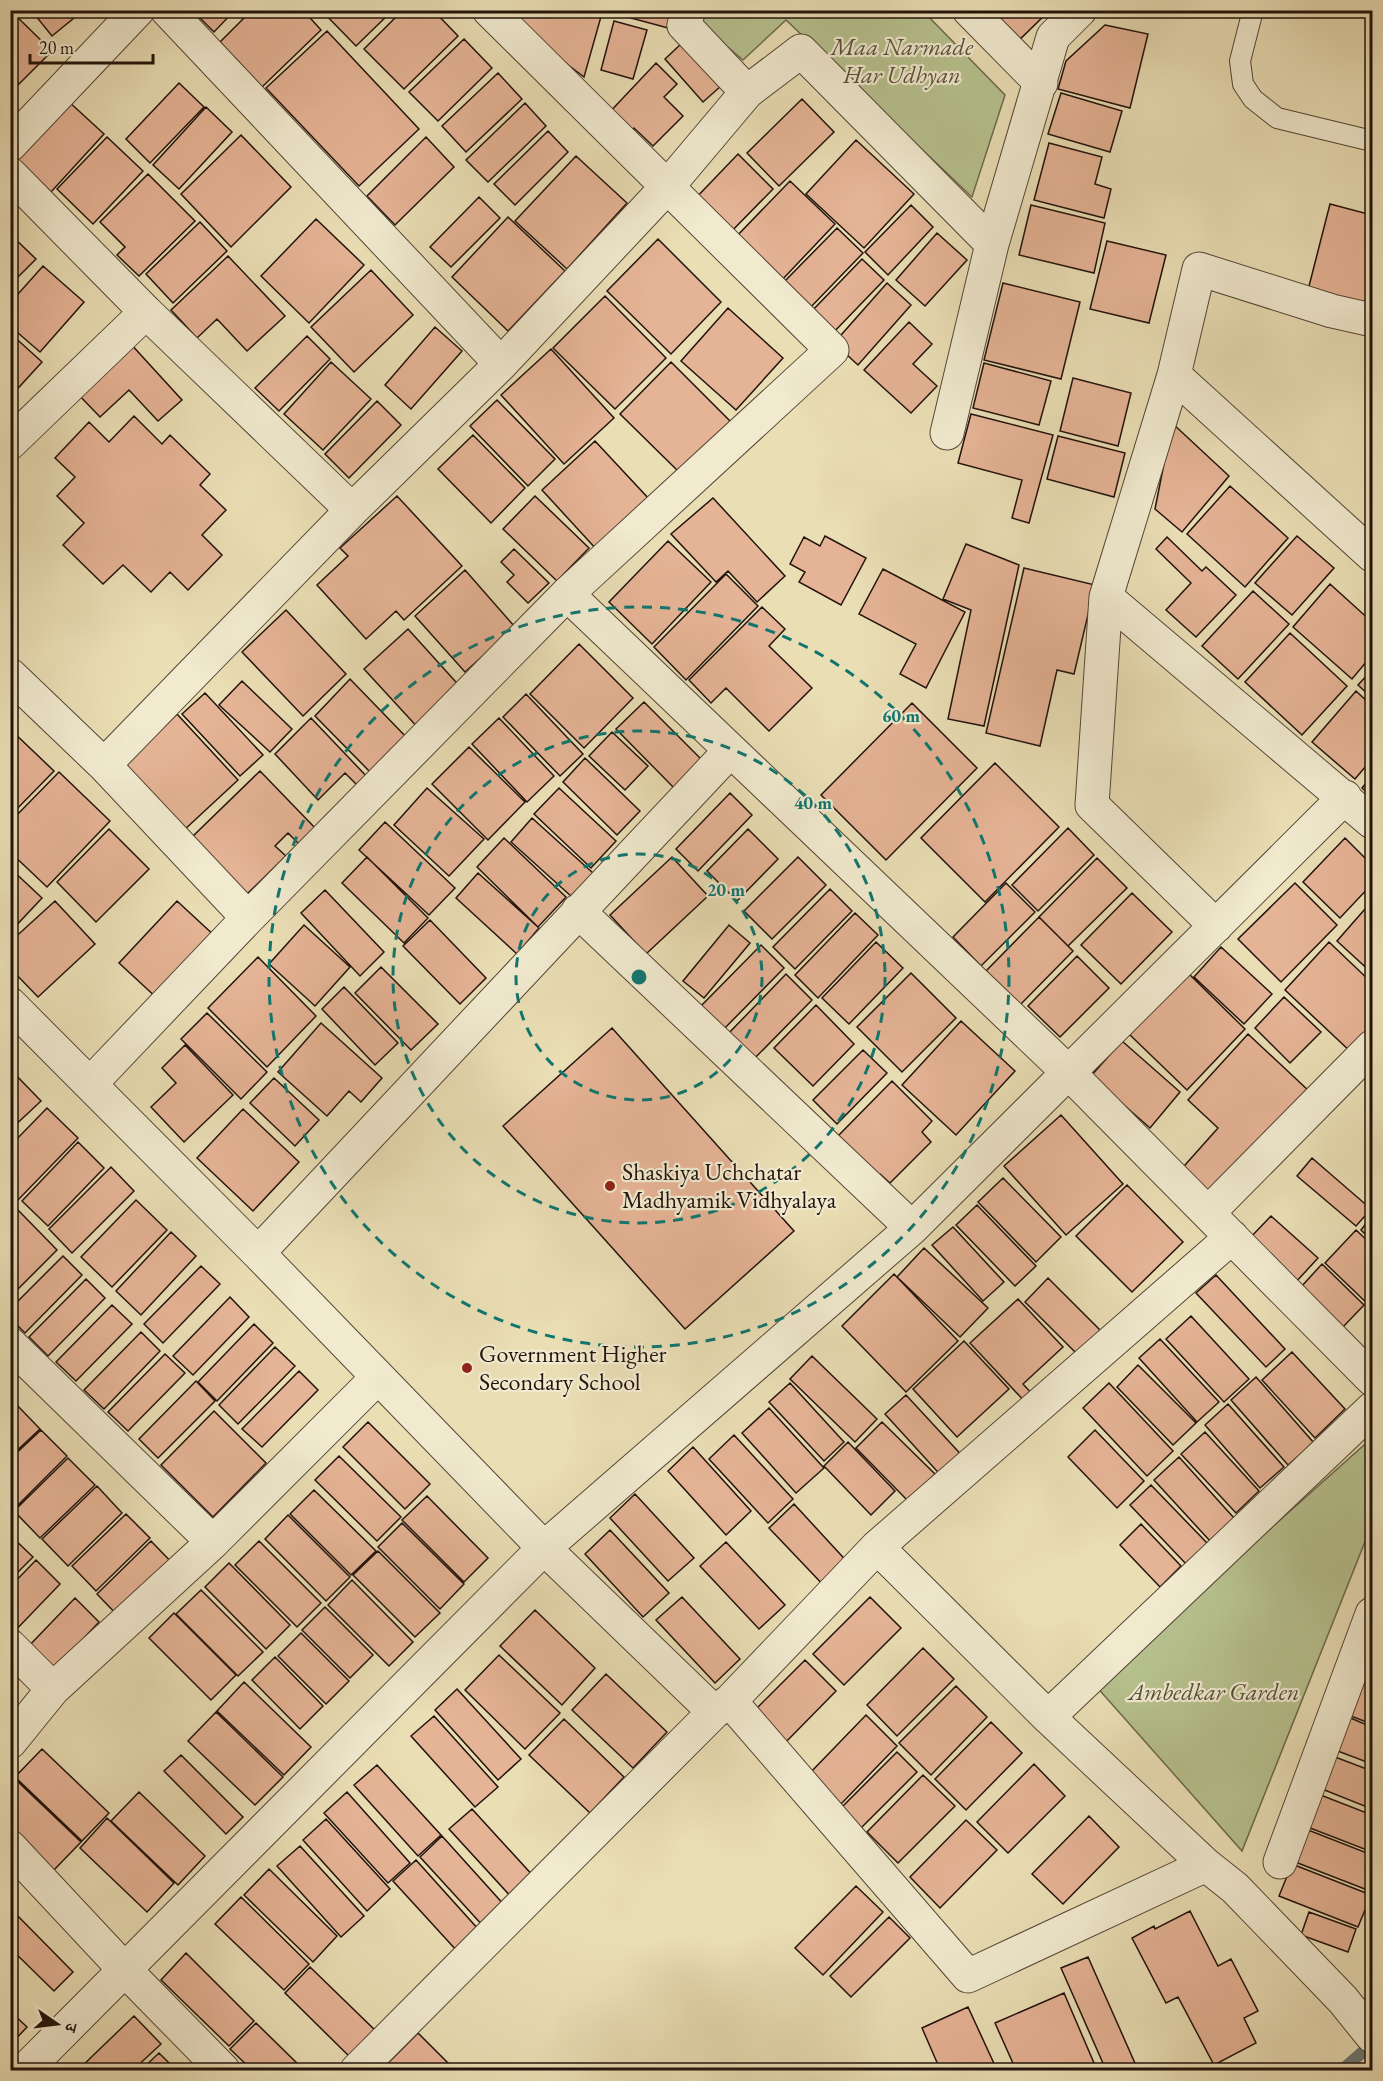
<svg xmlns="http://www.w3.org/2000/svg" width="1383" height="2081" viewBox="0 0 1383 2081" font-family="'EB Garamond','Noto Serif Devanagari',serif">
	<style>
		.green { fill: #b6c18e; stroke: #6c6a4d; stroke-width: 1.5 }
		.lines { fill: none; stroke-linecap: round; stroke-linejoin: round }
		.stream { stroke: #6b7773; stroke-width: 12 }
		.building { fill: #e5b395; stroke: #22130c; stroke-width: 1.5 }
		.lane-casing { stroke: #544636; stroke-width: 22 }
		.street-casing { stroke: #544636; stroke-width: 35 }
		.lane { stroke: #f1eacf; stroke-width: 20 }
		.street { stroke: #f1eacf; stroke-width: 33 }
		.ring { fill: none; stroke: #0f766e; stroke-width: 3; stroke-dasharray: 10 8 }
		.poi-dot { fill: #8f2418; stroke: #f1eacf; stroke-width: 2 }
		.labels { text-anchor: middle; stroke-width: 4.5; stroke-linejoin: round; paint-order: stroke }
		.park-label { font-size: 24px; font-style: italic; fill: #56503a; stroke: #f1eacf }
		.poi-label { font-size: 24px; fill: #22130c; stroke: #f1eacf; text-anchor: start }
		.centre { fill: #0f766e; stroke: #f1eacf; stroke-width: 3 }
		.ring-label { font-size: 18px; text-anchor: middle; font-weight: bold; fill: #0f766e; stroke: #f1eacf; stroke-width: 4.5; stroke-linejoin: round; paint-order: stroke }
	</style>
	<rect width="100%" height="100%" fill="#eadeb5"/>
	<filter id="stains"><feTurbulence type="fractalNoise" baseFrequency=".00333" numOctaves="4"/><feColorMatrix values="0 0 0 0 .2 0 0 0 0 .09 0 0 0 0 .02 0 0 0 .5 -.17"/></filter>
	<radialGradient id="worn" r=".72"><stop offset=".6" stop-color="#630" stop-opacity="0"/><stop offset="1" stop-color="#630" stop-opacity=".3"/></radialGradient>
	<path class="green" d="M702 10 923 11 1005 95 972 197 786 20 743 60 697 21Z
		M1372 1438V1524L1242 1851 1095 1685Z"/>
	<g class="lines">
		<path class="stream" d="M1342 2070 1372 2044"/>
	</g>
	<path class="building" d="M10 10 52 51 18 85 10 78Z
		M31 10H78L80 13 52 36Z
		M192 10H235L214 32Z
		M252 10H303L321 30 262 87 220 42Z
		M321 10H393L356 46Z
		M403 10H433L458 36 404 89 364 49Z
		M514 10H593L602 13 584 77 510 21Z
		M617 10H677L672 29 616 14Z
		M994 10H1050L1013 46 986 18Z
		M614 21 647 30 633 79 601 70Z
		M1105 25 1148 34 1130 108 1058 89 1066 61Z
		M327 31 419 129 359 186 266 88Z
		M464 39 492 68 438 121 409 92Z
		M682 43 721 86 703 102 665 59Z
		M656 63 677 84 664 97 683 116 653 146 634 128 627 136 606 116Z
		M498 73 522 99 466 152 442 126Z
		M179 83 204 107 150 163 126 139Z
		M1061 93 1122 111 1110 152 1048 134Z
		M802 99 834 132 779 186 747 153Z
		M67 100 104 134 51 192 14 159Z
		M525 103 546 126 488 182 466 160Z
		M206 107 232 132 179 189 153 165Z
		M548 131 568 152 515 205 494 184Z
		M241 135 291 187 231 247 181 194Z
		M107 137 143 171 93 224 57 189Z
		M426 137 454 167 395 225 367 196Z
		M856 140 914 194 864 248 806 194Z
		M1049 143 1102 157 1095 184 1111 189 1104 218 1034 200Z
		M738 154 773 189 727 236 692 202Z
		M576 156 627 203 567 269 515 221Z
		M148 174 195 221 139 276 117 255 125 247 100 222Z
		M790 181 835 224 780 282 734 239Z
		M479 197 500 218 451 267 430 247Z
		M1330 204 1372 215V311L1307 294Z
		M911 205 933 227 888 275 865 252Z
		M1031 205 1105 223 1094 273 1019 255Z
		M508 217 565 271 508 331 452 277Z
		M316 219 364 265 309 323 261 276Z
		M200 222 227 251 173 303 146 274Z
		M837 228 863 253 808 310 782 284Z
		M937 233 967 260 925 306 896 280Z
		M10 234 36 259 10 285Z
		M658 239 721 302 671 354 607 291Z
		M1107 241 1166 255 1149 323 1090 309Z
		M228 256 285 316 247 351 217 319 197 338 171 310Z
		M862 259 884 280 832 334 810 313Z
		M43 266 84 302 40 352 10 326V303Z
		M371 270 413 315 354 372 311 327Z
		M887 283 911 305 858 365 834 343Z
		M1003 283 1080 302 1061 379 984 360Z
		M605 296 666 358 615 409 553 348Z
		M728 308 783 358 736 410 681 361Z
		M909 322 932 344 913 364 937 386 911 413 864 370Z
		M435 327 462 351 411 409 385 385Z
		M10 333 42 362 10 397Z
		M307 336 330 359 279 411 255 388Z
		M129 342 182 400 158 421 129 390 100 417 76 392Z
		M551 349 614 418 564 464 501 395Z
		M331 362 371 399 323 450 284 414Z
		M671 362 731 422 680 473 620 414Z
		M984 363 1051 381 1039 425 973 408Z
		M1073 378 1131 393 1118 446 1060 431Z
		M497 400 555 459 528 486 470 426Z
		M377 401 401 425 349 478 325 454Z
		M971 414 1053 435 1029 523 1012 518 1022 480 958 463Z
		M134 416 162 444 170 435 210 474 200 485 226 510 202 535 222 555 188 590 170 572 151 592 123 565 103 584 63 545 84 523 57 496 75 477 55 458 89 422 109 442Z
		M1172 423 1229 476 1182 532 1155 509Z
		M473 435 525 488 491 523 438 469Z
		M1058 436 1125 453 1114 497 1047 479Z
		M595 441 650 500 597 550 542 490Z
		M1230 486 1288 538 1245 587 1187 534Z
		M397 496 462 566 404 620 396 611 366 639 317 585 348 556 340 548Z
		M535 496 589 548 557 581 503 529Z
		M713 498 785 576 757 602 728 571 716 582 671 534Z
		M825 536 866 558 841 605 799 582 805 572 790 564 804 537 820 546Z
		M1297 536 1334 568 1292 615 1255 583Z
		M1167 537 1202 571 1206 567 1236 595 1196 637 1166 610 1191 583 1156 549Z
		M668 541 711 582 652 644 609 602Z
		M966 544 1019 565 984 726 948 719 971 610 943 599Z
		M514 549 549 583 528 603 507 582 514 575 501 562Z
		M1024 568 1095 585 1074 674 1057 670 1040 746 986 733Z
		M883 569 965 612 926 688 900 674 916 644 859 614Z
		M465 570 515 627 465 672 415 616Z
		M726 574 758 606 686 680 654 647Z
		M1330 584 1372 622V655L1352 679 1293 627Z
		M1253 591 1289 624 1238 679 1202 646Z
		M762 607 785 629 769 646 812 688 769 731 726 688 711 703 689 680Z
		M286 610 346 674 303 716 242 652Z
		M408 629 464 691 421 731 364 669Z
		M1290 633 1347 686 1302 735 1245 682Z
		M579 644 633 698 584 748 530 694Z
		M1372 670V698L1358 685Z
		M350 679 410 741 374 776 315 716Z
		M242 681 292 729 270 752 219 705Z
		M1356 691 1372 706V759L1355 779 1312 742Z
		M205 693 263 755 240 776 182 714Z
		M526 694 583 754 560 776 503 717Z
		M644 702 704 762 677 791 616 729Z
		M912 703 977 768 886 860 821 795Z
		M177 714 238 780 183 831 123 765Z
		M311 718 371 781 362 790 345 773 318 800 275 754Z
		M499 718 554 776 527 802 472 744Z
		M10 729 54 771 10 816Z
		M612 732 648 766 625 790 589 756Z
		M469 747 525 802 488 840 432 784Z
		M585 758 640 811 617 835 563 782Z
		M995 763 1059 827 985 902 921 838Z
		M260 771 318 831 302 847 288 833 275 846 286 856 247 894 192 837Z
		M59 772 110 821 47 887 10 852V822Z
		M1372 776V797L1362 788Z
		M427 788 484 839 449 876 394 825Z
		M559 788 616 841 591 868 534 814Z
		M730 793 752 815 698 871 676 849Z
		M532 818 593 873 572 897 511 842Z
		M385 822 455 888 429 915 359 850Z
		M1068 828 1094 855 1038 911 1012 885Z
		M109 829 149 869 96 922 57 882Z
		M748 829 778 859 737 901 707 871Z
		M504 838 566 897 538 927 477 867Z
		M1345 838 1372 865V884L1340 918 1303 882Z
		M367 857 428 918 404 943 342 883Z
		M672 857 708 896 646 954 610 915Z
		M798 857 826 885 772 939 744 911Z
		M1097 858 1127 888 1068 946 1039 917Z
		M10 868 42 898 10 932Z
		M478 873 539 928 517 954 456 898Z
		M1006 883 1035 912 981 966 953 937Z
		M1295 883 1337 925 1281 982 1238 939Z
		M830 889 852 911 795 969 773 947Z
		M325 890 384 952 360 976 301 913Z
		M1132 893 1172 932 1121 984 1081 945Z
		M55 901 95 944 38 997 10 968V942Z
		M177 901 217 938 159 1000 119 963Z
		M1372 901V973L1337 941Z
		M855 913 878 935 818 998 795 975Z
		M1039 917 1073 951 1020 1005 986 971Z
		M430 920 486 978 460 1004 403 946Z
		M304 925 350 967 315 1006 269 964Z
		M729 925 750 943 704 998 683 981Z
		M876 942 903 968 849 1024 822 998Z
		M1329 942 1372 983V1033L1353 1054 1285 990Z
		M761 945 784 968 721 1032 698 1009Z
		M1221 947 1272 994 1244 1024 1194 977Z
		M1077 956 1109 988 1060 1037 1028 1006Z
		M258 957 316 1016 267 1067 208 1008Z
		M381 967 438 1024 411 1050 355 993Z
		M1187 972 1245 1029 1187 1090 1128 1033Z
		M911 973 956 1018 902 1072 857 1027Z
		M786 974 812 1000 751 1062 726 1036Z
		M344 987 398 1043 375 1065 322 1009Z
		M1284 997 1321 1032 1290 1063 1255 1028Z
		M816 1005 854 1044 813 1086 774 1048Z
		M207 1013 267 1072 241 1099 181 1039Z
		M961 1021 1015 1071 956 1135 902 1085Z
		M321 1023 382 1078 361 1102 349 1091 327 1116 278 1072Z
		M612 1028 794 1231 685 1329 503 1126Z
		M1248 1034 1310 1092 1207 1201 1177 1174 1218 1128 1188 1100Z
		M1122 1041 1180 1092 1150 1128 1091 1076Z
		M185 1045 233 1095 184 1142 151 1107 176 1083 162 1068Z
		M863 1050 887 1073 837 1124 813 1100Z
		M10 1069 41 1101 10 1130Z
		M274 1078 319 1120 295 1146 250 1103Z
		M892 1081 932 1121 922 1132 931 1142 890 1183 880 1174 878 1176 838 1136Z
		M47 1108 78 1138 18 1200 10 1193V1146Z
		M243 1109 299 1162 253 1211 197 1158Z
		M1061 1115 1123 1184 1066 1235 1004 1166Z
		M78 1142 104 1168 48 1226 22 1201Z
		M1312 1158 1371 1209 1356 1226 1297 1176Z
		M111 1167 134 1191 72 1253 49 1229Z
		M1003 1178 1061 1237 1036 1262 978 1202Z
		M1127 1185 1183 1242 1132 1292 1076 1236Z
		M136 1200 167 1230 112 1287 81 1257Z
		M977 1205 1036 1266 1015 1286 956 1225Z
		M18 1210 57 1250 10 1297V1217Z
		M1271 1216 1318 1258 1295 1283 1248 1240Z
		M1372 1216V1241L1361 1230Z
		M953 1227 1004 1282 983 1301 932 1245Z
		M1356 1230 1372 1245V1308L1325 1263Z
		M171 1232 196 1256 141 1315 116 1291Z
		M924 1248 988 1308 960 1337 897 1277Z
		M63 1256 82 1275 25 1333 10 1318V1309Z
		M1322 1264 1364 1305 1343 1327 1301 1287Z
		M201 1266 220 1284 163 1343 144 1324Z
		M894 1274 958 1341 906 1392 842 1326Z
		M1216 1275 1285 1349 1266 1367 1196 1293Z
		M1048 1278 1107 1337 1084 1361 1025 1302Z
		M86 1279 105 1298 48 1356 29 1337Z
		M230 1297 249 1317 193 1375 173 1356Z
		M1018 1299 1063 1347 1023 1384 1035 1397 1028 1405 970 1343Z
		M112 1305 132 1324 76 1381 56 1362Z
		M1191 1316 1249 1379 1224 1402 1166 1339Z
		M254 1324 273 1343 217 1401 198 1382Z
		M141 1332 160 1351 104 1409 84 1390Z
		M1160 1339 1219 1402 1197 1422 1139 1358Z
		M964 1341 1009 1389 957 1437 913 1389Z
		M275 1347 295 1366 238 1424 219 1405Z
		M1292 1352 1345 1409 1315 1438 1262 1380Z
		M165 1354 185 1373 128 1431 108 1412Z
		M812 1356 877 1419 855 1442 790 1379Z
		M1138 1365 1196 1423 1173 1445 1117 1387Z
		M299 1371 318 1390 262 1447 242 1429Z
		M1256 1377 1314 1443 1288 1465 1231 1400Z
		M196 1381 215 1401 158 1458 139 1439Z
		M790 1383 844 1442 824 1461 769 1402Z
		M1109 1383 1173 1451 1147 1476 1083 1408Z
		M906 1395 967 1461 946 1481 885 1414Z
		M14 1402 40 1429 10 1457V1405Z
		M1228 1404 1284 1467 1260 1488 1205 1425Z
		M769 1408 824 1468 796 1493 742 1433Z
		M214 1411 266 1463 213 1517 161 1465Z
		M368 1422 430 1484 405 1509 343 1447Z
		M882 1422 935 1474 908 1501 856 1448Z
		M41 1430 67 1456 13 1510 10 1508V1459Z
		M1095 1430 1144 1481 1117 1508 1068 1457Z
		M1205 1432 1259 1491 1236 1513 1181 1454Z
		M734 1435 793 1499 768 1523 709 1459Z
		M848 1442 895 1491 871 1515 824 1466Z
		M693 1447 751 1511 726 1535 668 1471Z
		M339 1456 401 1517 377 1541 315 1480Z
		M1179 1457 1234 1518 1210 1541 1154 1480Z
		M68 1458 95 1485 40 1538 14 1511Z
		M1151 1485 1208 1544 1187 1565 1130 1505Z
		M97 1486 122 1513 68 1566 42 1539Z
		M314 1490 376 1551 351 1575 290 1514Z
		M635 1494 694 1558 668 1581 610 1518Z
		M427 1496 488 1558 464 1582 402 1520Z
		M794 1504 852 1567 828 1590 769 1528Z
		M126 1514 150 1538 96 1591 72 1566Z
		M288 1515 350 1577 326 1601 265 1539Z
		M402 1523 464 1584 440 1609 378 1547Z
		M1141 1524 1181 1566 1160 1587 1120 1545Z
		M610 1530 669 1593 643 1617 585 1554Z
		M10 1535 33 1557 10 1580Z
		M151 1541 177 1568 123 1621 97 1594Z
		M259 1541 321 1603 297 1627 235 1565Z
		M726 1542 785 1605 759 1629 700 1566Z
		M378 1551 440 1613 415 1637 353 1575Z
		M36 1560 60 1584 11 1635 10 1587Z
		M229 1563 290 1625 266 1649 205 1587Z
		M352 1580 413 1642 389 1666 328 1605Z
		M201 1590 263 1652 238 1676 176 1614Z
		M682 1597 740 1659 715 1683 656 1620Z
		M870 1597 901 1628 844 1685 813 1654Z
		M75 1598 99 1622 50 1674 25 1650Z
		M325 1607 373 1655 350 1678 302 1630Z
		M535 1610 595 1668 562 1705 500 1646Z
		M174 1613 236 1675 211 1700 149 1638Z
		M301 1633 349 1681 326 1704 278 1656Z
		M923 1648 954 1679 897 1736 867 1705Z
		M1372 1652V1683L1362 1679Z
		M499 1655 560 1713 525 1749 465 1690Z
		M275 1657 323 1706 300 1729 252 1680Z
		M805 1660 836 1691 780 1748 748 1717Z
		M606 1674 667 1732 633 1768 572 1710Z
		M244 1682 311 1747 284 1775 217 1711Z
		M1362 1683 1372 1687V1724L1348 1715Z
		M956 1686 987 1717 931 1775 899 1743Z
		M457 1689 521 1759 498 1780 435 1710Z
		M216 1712 283 1777 255 1805 188 1741Z
		M866 1715 897 1746 841 1804 810 1773Z
		M434 1716 498 1787 475 1807 411 1736Z
		M1348 1717 1372 1727V1764L1335 1750Z
		M564 1719 624 1777 590 1813 529 1755Z
		M991 1722 1022 1753 966 1810 935 1779Z
		M42 1749 109 1813 82 1841 15 1777Z
		M897 1752 917 1772 860 1829 840 1809Z
		M181 1755 243 1817 226 1834 164 1771Z
		M1335 1757 1372 1771V1809L1322 1789Z
		M1034 1764 1065 1796 1008 1853 977 1822Z
		M377 1765 441 1835 418 1856 354 1785Z
		M923 1775 955 1806 898 1863 867 1832Z
		M14 1778 81 1842 53 1871 10 1830V1782Z
		M139 1792 205 1856 178 1885 111 1821Z
		M347 1792 410 1863 388 1883 324 1813Z
		M1318 1794 1372 1815V1852L1305 1826Z
		M472 1809 536 1879 513 1899 449 1829Z
		M1089 1816 1119 1847 1063 1904 1032 1874Z
		M107 1818 174 1883 147 1912 80 1848Z
		M326 1819 390 1889 367 1911 303 1840Z
		M966 1820 997 1850 940 1908 910 1877Z
		M1303 1828 1372 1855V1885L1370 1891 1290 1860Z
		M442 1836 506 1907 484 1927 420 1857Z
		M300 1846 364 1916 341 1937 277 1866Z
		M416 1860 479 1930 457 1951 393 1881Z
		M1292 1864 1371 1895 1358 1927 1279 1896Z
		M269 1869 337 1936 313 1962 244 1895Z
		M856 1886 883 1912 823 1975 795 1948Z
		M241 1897 309 1964 284 1990 215 1924Z
		M10 1908 73 1972 54 1991 10 1948Z
		M1190 1911 1218 1966 1231 1959 1258 2011 1244 2018 1256 2043 1214 2065 1178 1997 1166 2003 1132 1938 1154 1926 1155 1929Z
		M1309 1912 1356 1929 1348 1952 1301 1935Z
		M889 1917 910 1938 851 1997 830 1976Z
		M186 1953 254 2021 229 2046 161 1980Z
		M1088 1957 1138 2070H1106L1061 1968Z
		M310 1967 379 2034 353 2060 285 1993Z
		M1064 1993 1097 2070H1016L995 2023Z
		M968 2007 997 2070H932L939 2067 922 2028Z
		M10 2011 27 2027 10 2045Z
		M134 2016 161 2044 133 2070H78Z
		M256 2023 304 2070H252L230 2049Z
		M418 2033 455 2070H381Z
		M159 2053 176 2070H141Z"/>
	<g class="lines">
		<defs>
			<path id="lane" d="M1253 10 1240 61 1243 84 1253 99 1277 118 1372 141"/>
			<path id="street" d="M167 10 501 364
				M689 10 684 25 747 92
				M969 10 1041 83
				M10 145 138 10
				M10 174 146 312 352 510
				M1174 375 1372 555
				M947 433 992 244 1053 37 1080 10
				M10 443 146 312
				M567 594 1068 1072 1372 1379
				M1106 597 1372 822
				M10 675 104 765 248 918
				M104 765 352 510 501 364 667 187 747 92 801 51 992 244
				M578 911 912 1228
				M1216 926 1092 805 1106 597 1174 375 1199 269 1332 311 1372 320
				M10 1004 258 1253 544 1548 714 1712
				M90 1084 248 918 567 594 832 350 489 10
				M1208 1213 1372 1047
				M258 1253 730 751
				M10 1344 213 1542
				M877 1547 1048 1717 1206 1865 1235 1888 1343 2000 1372 2036
				M10 1646 53 1689
				M730 1701 968 1976 1206 1865
				M1048 1717 1372 1409
				M10 1742 53 1689 213 1542 377 1378
				M10 1847 125 1970 223 2070
				M1280 1862 1372 1614
				M25 2070 544 1548 912 1228 1345 797
				M357 2070 714 1712 730 1701 877 1547 1232 1237"/>
		</defs>
		<use href="#lane" class="lane-casing"/>
		<use href="#street" class="street-casing"/>
		<use href="#lane" class="lane"/>
		<use href="#street" class="street"/>
	</g>
	<g class="ring">
		<circle cx="639" cy="977" r="123"/>
		<circle cx="639" cy="977" r="246"/>
		<circle cx="639" cy="977" r="370"/>
	</g>
	<g class="poi-dot">
		<circle cx="610" cy="1186" r="6"/>
		<circle cx="467" cy="1368" r="6"/>
	</g>
	<g class="labels">
		<g class="park-label">
			<text x="902" y="55">Maa Narmade<tspan x="902" dy="28">Har Udhyan</tspan></text>
			<text x="1214" y="1700">Ambedkar Garden</text>
		</g>
		<g class="poi-label">
			<text x="622" y="1180">Shaskiya Uchchatar<tspan x="622" dy="28">Madhyamik Vidhyalaya</tspan></text>
			<text x="479" y="1362">Government Higher<tspan x="479" dy="28">Secondary School</tspan></text>
		</g>
	</g>
	<circle cx="639" cy="977" r="9" class="centre"/>
	<g class="ring-label">
		<text x="901" y="722">60 m</text>
		<text x="813" y="809">40 m</text>
		<text x="726" y="896">20 m</text>
	</g>
	<rect width="1383" height="2081" fill="none" stroke="#eadeb5" stroke-width="36"/>
	<rect x="12" y="12" width="1359" height="2057" fill="none" stroke="#22130c" stroke-width="3"/>
	<rect x="18" y="18" width="1347" height="2045" fill="none" stroke="#22130c" stroke-width="1.5"/>
	<g transform="translate(57 2024) rotate(104)" stroke="#f1eacf" stroke-width="4.5" paint-order="stroke">
	<path d="M0-4.5L10 22L0 15L-10 22Z" fill="#22130c"/>
	<text y="-9" font-size="16" font-weight="bold" text-anchor="middle" fill="#22130c">उ</text>
	</g>
	<path d="M30 54v9h123v-9" fill="none" stroke="#22130c" stroke-width="3"/>
	<text x="39" y="54" font-size="18" fill="#22130c" stroke="#f1eacf" stroke-width="4.5" paint-order="stroke">20 m</text>
	<rect width="100%" height="100%" filter="url(#stains)"/>
	<rect width="100%" height="100%" fill="url(#worn)"/>
</svg>
